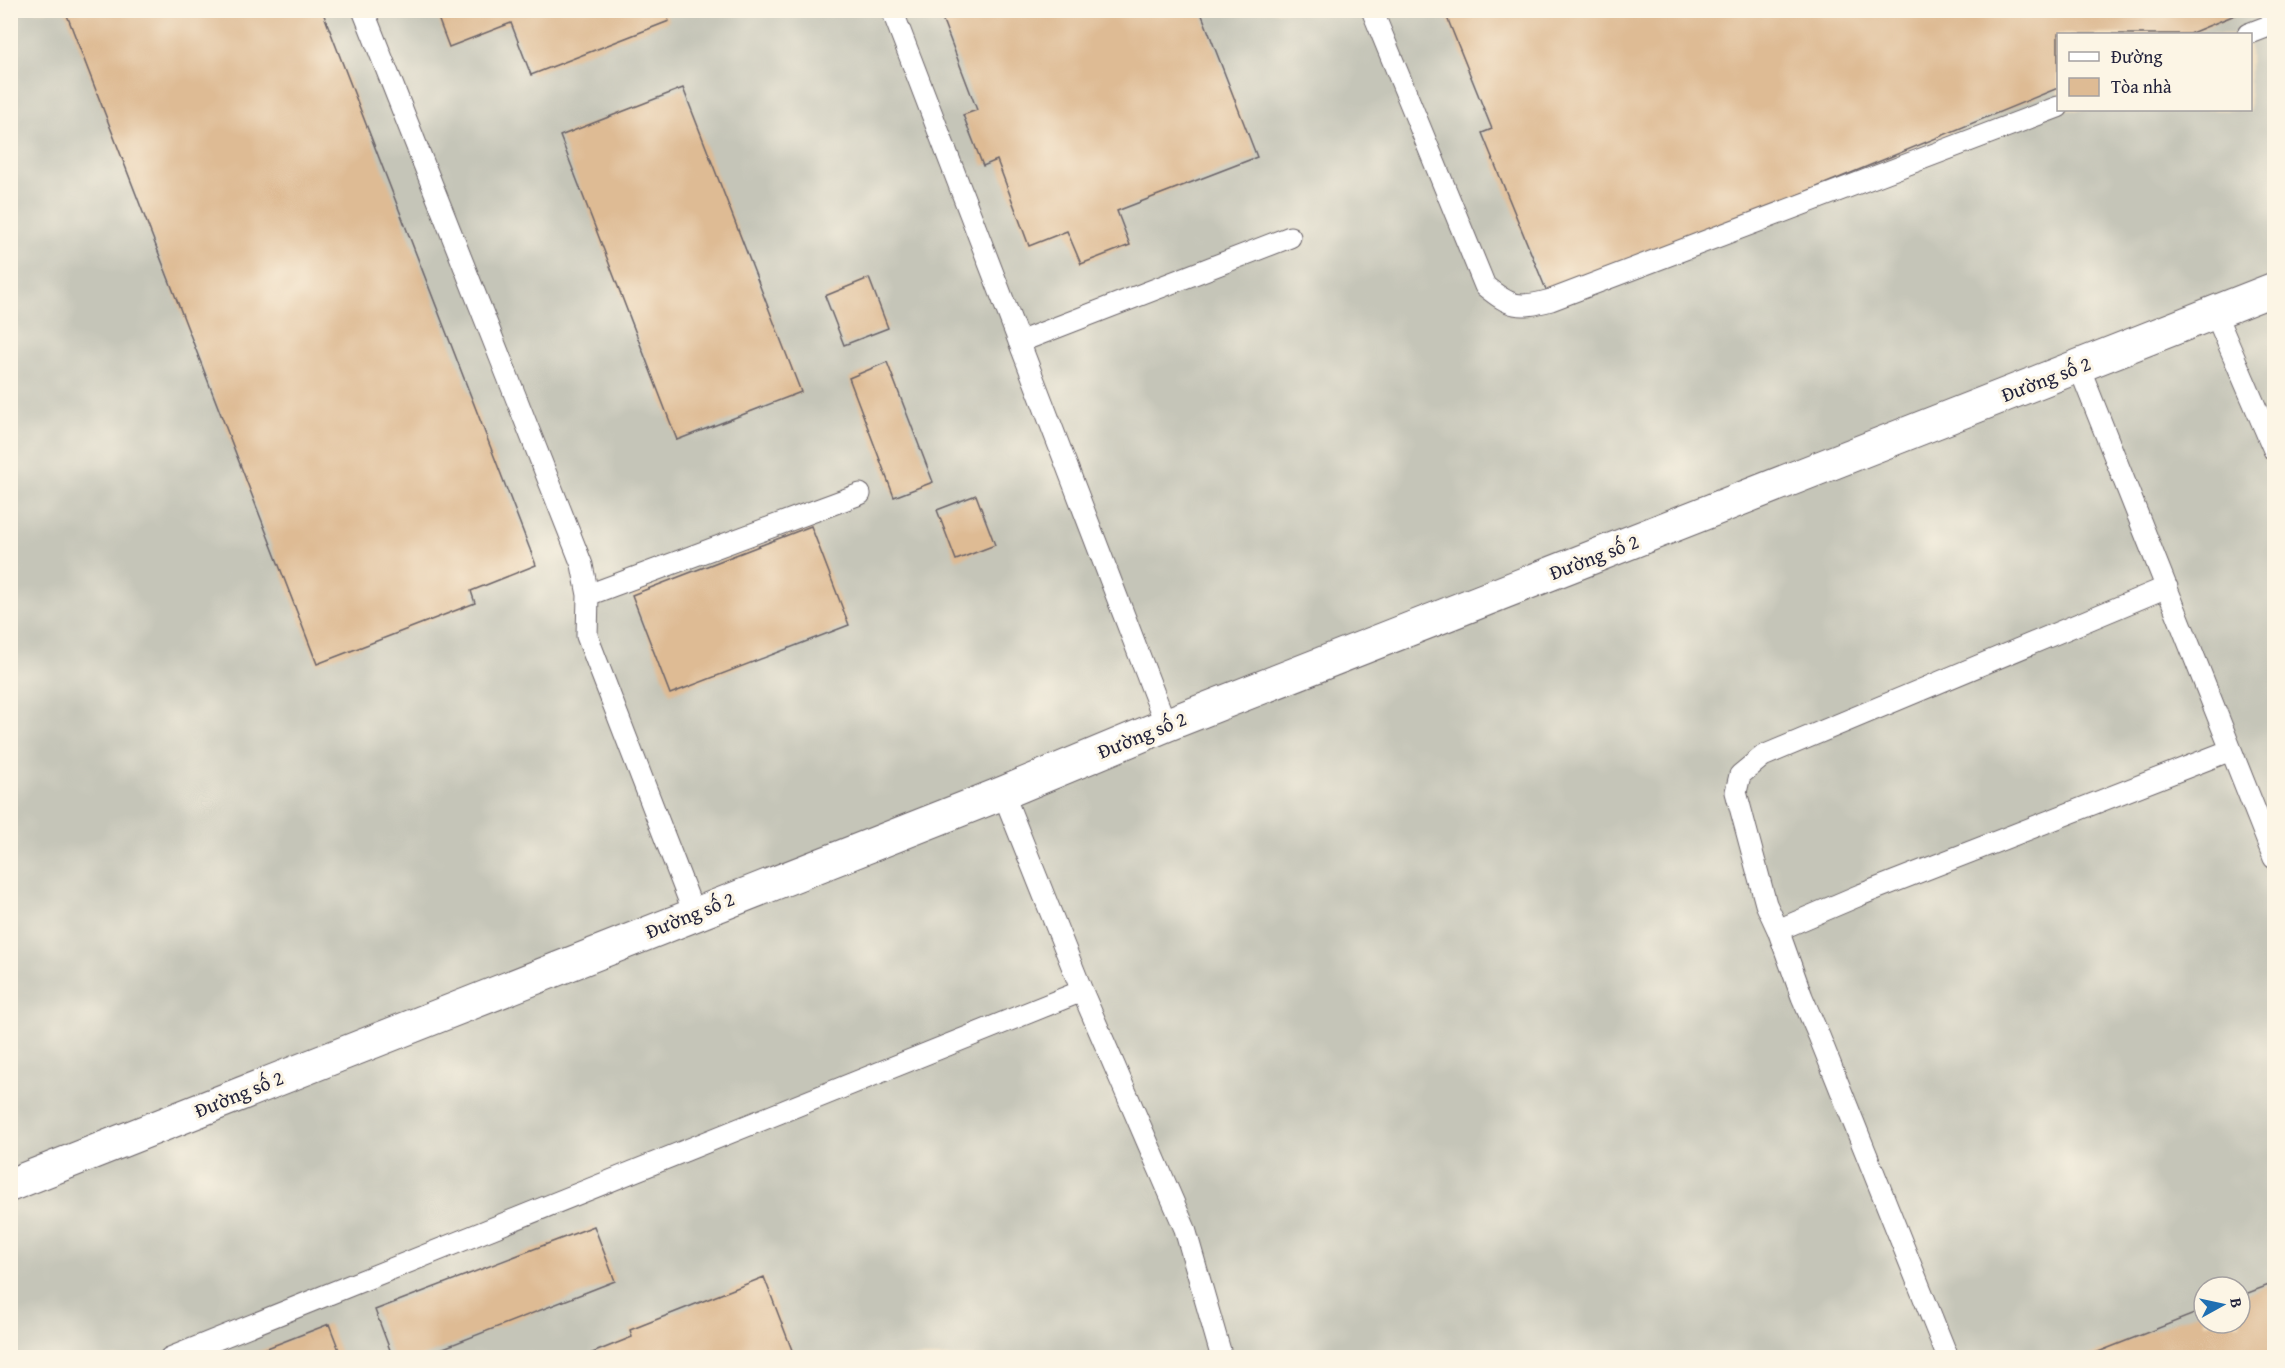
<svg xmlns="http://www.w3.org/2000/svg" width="2285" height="1368" viewBox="0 0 2285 1368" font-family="'Gentium Book Plus',serif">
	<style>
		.industrial { fill: #c5c5b8; fill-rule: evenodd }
		.building { fill: #debb94 }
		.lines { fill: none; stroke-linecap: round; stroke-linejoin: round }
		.lane-casing { stroke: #6a6368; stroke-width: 23 }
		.street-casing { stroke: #6a6368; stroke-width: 35 }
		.lane { stroke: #fff; stroke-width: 21 }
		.street { stroke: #fff; stroke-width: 33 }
		.labels { text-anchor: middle; stroke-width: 6; stroke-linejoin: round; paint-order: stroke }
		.street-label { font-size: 20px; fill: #22223b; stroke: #fcf5e5 }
	</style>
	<rect width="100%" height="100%" fill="#fcf5e5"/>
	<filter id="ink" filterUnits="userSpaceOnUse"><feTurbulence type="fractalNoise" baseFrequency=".0167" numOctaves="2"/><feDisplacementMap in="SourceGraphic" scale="12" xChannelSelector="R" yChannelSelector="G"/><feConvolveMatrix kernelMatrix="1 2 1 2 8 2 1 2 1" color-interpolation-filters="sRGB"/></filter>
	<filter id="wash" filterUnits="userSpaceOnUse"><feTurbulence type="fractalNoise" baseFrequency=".008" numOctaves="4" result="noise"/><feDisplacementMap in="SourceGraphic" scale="24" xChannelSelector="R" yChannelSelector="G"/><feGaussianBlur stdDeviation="1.35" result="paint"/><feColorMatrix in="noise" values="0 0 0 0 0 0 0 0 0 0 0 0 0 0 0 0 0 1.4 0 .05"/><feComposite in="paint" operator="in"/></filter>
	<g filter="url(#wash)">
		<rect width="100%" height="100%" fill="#f1ddbc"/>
		<path class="industrial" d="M11 11H2274V1357H11ZM2058 34H2250V110H2058ZM2204 1287H2240V1323H2204Z"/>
		<g id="blocks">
			<path class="building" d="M65 10H322L536 565 471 591 475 603 317 664Z
				M435 10H664L669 21 531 75 511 23 449 47Z
				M939 10H1200L1257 157 1117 211 1130 245 1081 264 1067 231 1029 246 997 160 983 166 963 115 977 110Z
				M1444 10H2247L2189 34H2058V88L1549 297 1482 133 1492 129Z
				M683 88 801 392 677 440 560 136Z
				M869 278 888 328 844 345 825 296Z
				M887 362 933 482 894 497 849 378Z
				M976 495 995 545 956 560 937 510Z
				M811 526 849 625 670 694 632 595Z
				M594 1226 615 1281 418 1358H393L375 1310Z
				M764 1277 795 1358H580L632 1337 630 1330Z
				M2274 1283V1358H2083L2204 1310V1323H2240V1296Z
				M329 1324 342 1358H244V1357Z"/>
		</g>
	</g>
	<g filter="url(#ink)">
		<use href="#blocks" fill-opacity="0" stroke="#6a6368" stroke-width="1.5"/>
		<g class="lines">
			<defs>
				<path id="lane" d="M363 10 582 565 588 595 587 636 694 913
					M892 10 1166 725
					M1372 10 1485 286C1511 307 1518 309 1551 300L2058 107
					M2248 34 2274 24
					M2215 313 2274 450
					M1019 342 1290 237
					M2079 367 2274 858
					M588 595 860 494
					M1003 793 1082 991 1185 1229 1222 1358
					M1778 930 1860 895 2231 750
					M170 1358 1082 991
					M1948 1358 1819 1036 1802 997 1778 930 1766 904 1736 792 1740 775 1763 756 2167 587"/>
				<path id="street" d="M10 1185 1003 793 1166 725 2274 289"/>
			</defs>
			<use href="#lane" class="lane-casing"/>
			<use href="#street" class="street-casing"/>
			<use href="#lane" class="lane"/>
			<use href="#street" class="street"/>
		</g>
	</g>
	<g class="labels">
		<g class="street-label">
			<text transform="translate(2046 379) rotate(-21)" y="7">Đường số 2</text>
			<text transform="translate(1594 557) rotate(-21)" y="7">Đường số 2</text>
			<text transform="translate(1142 735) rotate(-22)" y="7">Đường số 2</text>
			<text transform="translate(690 915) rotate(-22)" y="7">Đường số 2</text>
			<text transform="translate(239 1094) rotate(-22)" y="7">Đường số 2</text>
		</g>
	</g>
	<rect width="2285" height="1368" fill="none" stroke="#fcf5e5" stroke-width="36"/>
	<rect x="2057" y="33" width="195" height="78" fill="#fcf5e5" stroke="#a5a1a1" stroke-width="1.5"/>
	<rect x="2069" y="52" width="30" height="9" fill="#ffffff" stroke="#a5a1a1" stroke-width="1.5"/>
	<text x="2111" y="63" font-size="18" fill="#22223b">Đường</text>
	<rect x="2069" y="78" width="30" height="18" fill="#debb94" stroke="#a5a1a1" stroke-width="1.5"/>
	<text x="2111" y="93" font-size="18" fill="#22223b">Tòa nhà</text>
	<g transform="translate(2222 1305) rotate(82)"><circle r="28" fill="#fcf5e5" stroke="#a5a1a1" stroke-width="1.5"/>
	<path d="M0-4.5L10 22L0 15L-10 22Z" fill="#1f6fb2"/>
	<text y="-9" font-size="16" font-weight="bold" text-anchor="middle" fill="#22223b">B</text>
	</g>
</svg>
